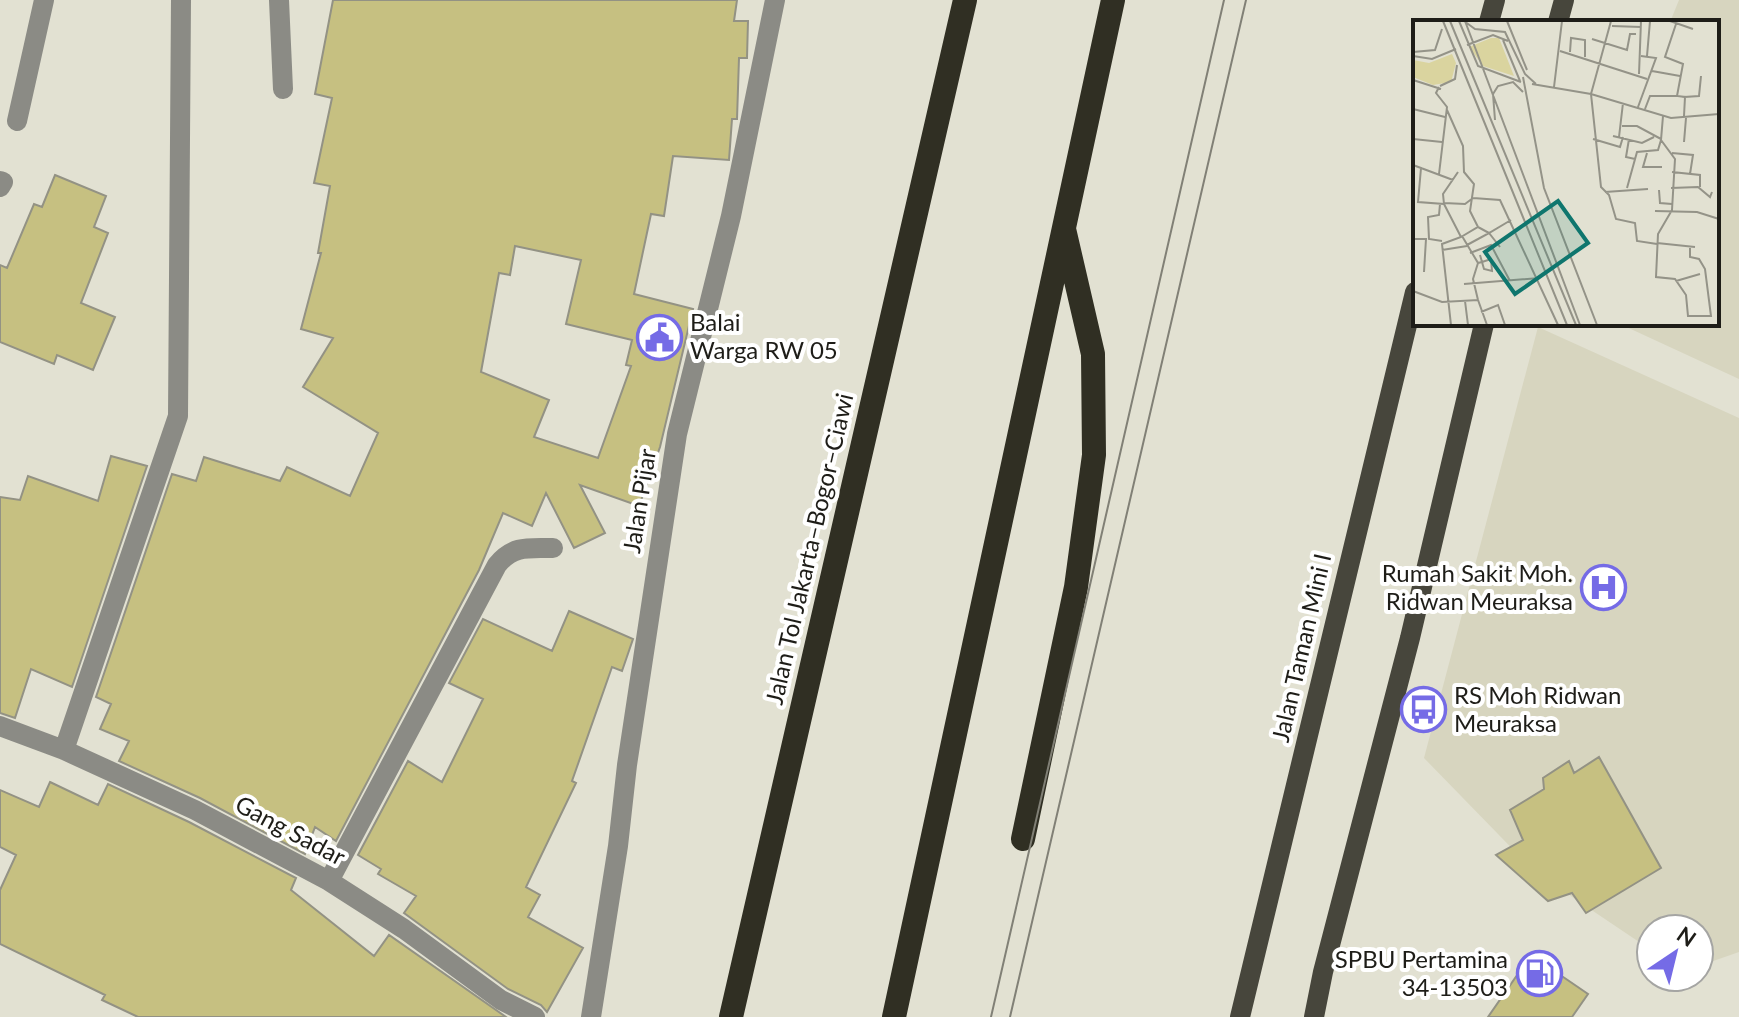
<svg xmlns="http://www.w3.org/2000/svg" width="1739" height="1017" viewBox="0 0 1739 1017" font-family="Lato,sans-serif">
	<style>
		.built { fill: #d7d5bf }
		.building { fill: #c6c081; stroke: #939284; stroke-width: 2; fill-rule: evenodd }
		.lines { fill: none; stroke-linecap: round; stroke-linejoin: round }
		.street { stroke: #8b8b85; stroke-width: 20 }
		.primary { stroke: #47463c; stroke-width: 20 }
		.highway { stroke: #302f23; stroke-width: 24 }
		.tram { stroke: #818076; stroke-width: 2 }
		.labels { text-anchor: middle; stroke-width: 8; stroke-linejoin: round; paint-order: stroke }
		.poi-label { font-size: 24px; fill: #1e1d18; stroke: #fff; text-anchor: start }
		.street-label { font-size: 24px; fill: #1e1d18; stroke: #fff }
		.inset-road { fill: none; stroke: #949388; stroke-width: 2 }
		.view { fill: #0f766e; fill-opacity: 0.15; stroke: #0f766e; stroke-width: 4 }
		.inset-edge { fill: none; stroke: #1e1d18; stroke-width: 4 }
	</style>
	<rect width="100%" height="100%" fill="#e2e1d2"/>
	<path class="built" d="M1679 0H1739V379L1620 324H1717V22H1670Z
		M1538 327 1739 418V952L1699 966V929H1651V950L1535 872 1424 758Z"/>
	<path class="building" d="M333 0H737L734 21H748L747 58H739L737 119H732L729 160 673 156 664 216 651 214 634 294 693 309 660 447 639 506 580 485 605 533 574 548 546 493 532 526 503 513 479 570 336 841 315 827 305 854 200 798 119 761 129 741 100 729 111 704 96 697 172 474 196 481 204 457 280 481 287 467 350 496 378 433 303 387 333 338 301 329 321 253H318L330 186 314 183 332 98 315 94ZM515 246 581 260 566 324 632 340 626 365 631 366 598 458 534 437 549 400 481 372 499 273 510 275Z
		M55 175 106 196 94 227 108 233 81 303 115 317 93 370 57 355 54 364 0 342V265L7 268 34 204 42 207Z
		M111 456 147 466 72 687 31 669 15 718 0 713V497L20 500 28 476 98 501Z
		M569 611 633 639 622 671 612 667 572 781 576 783 526 887 540 895 528 917 583 948 547 1012 541 1005 508 989 404 913 416 896 378 874 381 869 358 855 408 761 442 782 483 699 449 683 483 619 552 651Z
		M1599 757 1661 868 1586 913 1572 893 1548 901 1496 855 1523 840 1510 810 1544 789 1543 778 1569 761 1574 773Z
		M50 782 98 805 108 784 189 822 296 878 291 890 374 956 389 935 506 1017H138L102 1000 105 995 0 944V890L16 855 0 847V790L39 807Z
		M1531 955 1588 994 1572 1017H1488Z"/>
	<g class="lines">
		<path class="street" d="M279 0 283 89
			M17 121 44 0
			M0 181 3 182 0 187
			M0 726 64 750 195 810 329 881 404 929 501 1000 535 1017
			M64 750 178 416 181 0
			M329 881 497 565C513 545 529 548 553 548
			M591 1017 618 846 627 765 677 434 731 216 775 0"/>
		<path class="primary" d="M1489 22 1495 0
			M1558 22 1564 0
			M1240 1017 1415 292
			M1314 1017 1323 972 1410 638 1484 324"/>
		<path class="highway" d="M1023 839 1076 587 1094 455 1093 354 1064 229
			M731 1017 965 0
			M894 1017 1113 0"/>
		<path class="tram" d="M991 1017 1224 0
			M1010 1017 1246 0"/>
	</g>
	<defs>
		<symbol id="civic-ring" viewBox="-11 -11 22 22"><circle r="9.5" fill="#fff" stroke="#756be6" stroke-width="1.5"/><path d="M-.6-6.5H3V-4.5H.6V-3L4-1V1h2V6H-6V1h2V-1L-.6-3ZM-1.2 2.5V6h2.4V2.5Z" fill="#756be6"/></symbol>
		<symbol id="hospital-ring" viewBox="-11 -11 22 22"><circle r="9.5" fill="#fff" stroke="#756be6" stroke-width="1.5"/><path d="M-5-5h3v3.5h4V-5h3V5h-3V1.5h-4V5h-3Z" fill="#756be6"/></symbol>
		<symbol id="bus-ring" viewBox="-11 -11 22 22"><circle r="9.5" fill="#fff" stroke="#756be6" stroke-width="1.5"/><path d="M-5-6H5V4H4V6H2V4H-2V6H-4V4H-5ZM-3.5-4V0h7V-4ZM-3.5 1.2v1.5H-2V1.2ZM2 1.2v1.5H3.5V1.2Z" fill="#756be6"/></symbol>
		<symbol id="fuel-ring" viewBox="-11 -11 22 22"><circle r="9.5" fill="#fff" stroke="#756be6" stroke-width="1.5"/><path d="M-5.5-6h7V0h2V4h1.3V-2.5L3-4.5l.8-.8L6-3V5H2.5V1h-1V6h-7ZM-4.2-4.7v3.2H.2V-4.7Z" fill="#756be6"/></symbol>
	</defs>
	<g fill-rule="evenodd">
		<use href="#civic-ring" x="634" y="312" width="51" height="51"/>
		<use href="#hospital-ring" x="1578" y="562" width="51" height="51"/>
		<use href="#bus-ring" x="1398" y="684" width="51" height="51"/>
		<use href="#fuel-ring" x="1514" y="948" width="51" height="51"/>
	</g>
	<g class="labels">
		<g class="poi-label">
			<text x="690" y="331">Balai<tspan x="690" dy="28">Warga RW 05</tspan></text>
			<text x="1573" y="582" text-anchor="end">Rumah Sakit Moh.<tspan x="1573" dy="28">Ridwan Meuraksa</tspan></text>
			<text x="1454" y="704">RS Moh Ridwan<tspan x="1454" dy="28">Meuraksa</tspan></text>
			<text x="1508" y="968" text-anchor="end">SPBU Pertamina<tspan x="1508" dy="28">34-13503</tspan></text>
		</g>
		<g class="street-label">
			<text transform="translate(640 501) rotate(-81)" y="8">Jalan Pijar</text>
			<text transform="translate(810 549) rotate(-77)" y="8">Jalan Tol Jakarta–Bogor–Ciawi</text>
			<text transform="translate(1302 648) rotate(-77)" y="8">Jalan Taman Mini I</text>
			<text transform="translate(290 831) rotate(28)" y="8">Gang Sadar</text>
		</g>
	</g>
	<g transform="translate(1413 20)">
		<rect width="306" height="306" fill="#e2e1d2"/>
		<path d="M78 18H86L101 56 70 46 56 27ZM39 34 43 43 38 62 20 65 0 57V40L16 43Z" fill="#dad49f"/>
		<path class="inset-road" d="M30 1 154 305M37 1 163 305M46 1 65 46 108 62M51 1 62 9 92 12 112 54 123 64M52 1 167 305M94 1 114 50M198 1 178 74 188 167 196 175 203 199 222 203 224 221 244 224M257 1 280 9M263 4 252 37 270 44 264 76 272 77 271 96M199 6 228 7M179 19 214 30 217 14H223M90 20 107 61M54 25 80 15 95 21M147 31 234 59M0 32 22 30 29 9M157 32 158 18 172 20V37M0 36 19 39 43 29M234 36 237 1M239 51 267 56M226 54 228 1M110 57 131 168 184 305M0 60 28 69M119 64 178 74 258 98 306 94M27 66 42 59 44 45M26 67 23 73 34 87 26 154M141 67 149 1M271 77 286 76 288 56M225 87 243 38 228 36M0 89 32 97M232 89 237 76H264M34 90 50 126 51 152 61 164 57 191 65 207M250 96 248 120 262 139 259 190 245 214 243 257 262 259 273 275 275 296H298L292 249 286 239 277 237V226M82 100 80 74 85 66 100 62 110 72M209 106H224L248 119M200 116 229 123 241 117M206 117 210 83M0 119 29 122M180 119 207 127 210 117M216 119 213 137 222 139M271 122 273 98M234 133 230 147H249M259 133 280 135 277 154M0 145 8 148 5 182 31 184 48 217 29 224 38 305M8 148 40 160M259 152 287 155V167M214 168 224 132 245 130 248 120M258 168 285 167 297 177 299 172M246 170 247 183 259 184M192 172 235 169M60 178 87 180 145 305M31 183 52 184 60 178M27 184 26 195 15 197 16 219 29 221M31 184 30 174 45 152M242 191 284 192 306 199M49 216 65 243 60 259 65 280M48 217 65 207 76 213 98 200M0 219H13L11 252M244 223 282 227M54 225 76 213 87 227M29 230 54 226M57 233 78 225 97 261M65 243 69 242 78 239 79 251 71 249 67 235M263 261 287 254M51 264 127 258M0 271 29 282 65 280 74 305M52 281 55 305M68 292 85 285 92 305"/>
		<path class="view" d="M145 181 175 223 102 274 72 232Z"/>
		<rect width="306" height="306" class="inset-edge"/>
	</g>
	<g transform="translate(1675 953) rotate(35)"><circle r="38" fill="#ffffff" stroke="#a5a5a3" stroke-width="2"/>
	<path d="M0-6L14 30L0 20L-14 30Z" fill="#756be6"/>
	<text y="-12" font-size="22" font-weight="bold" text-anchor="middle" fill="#1e1d18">N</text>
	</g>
</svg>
